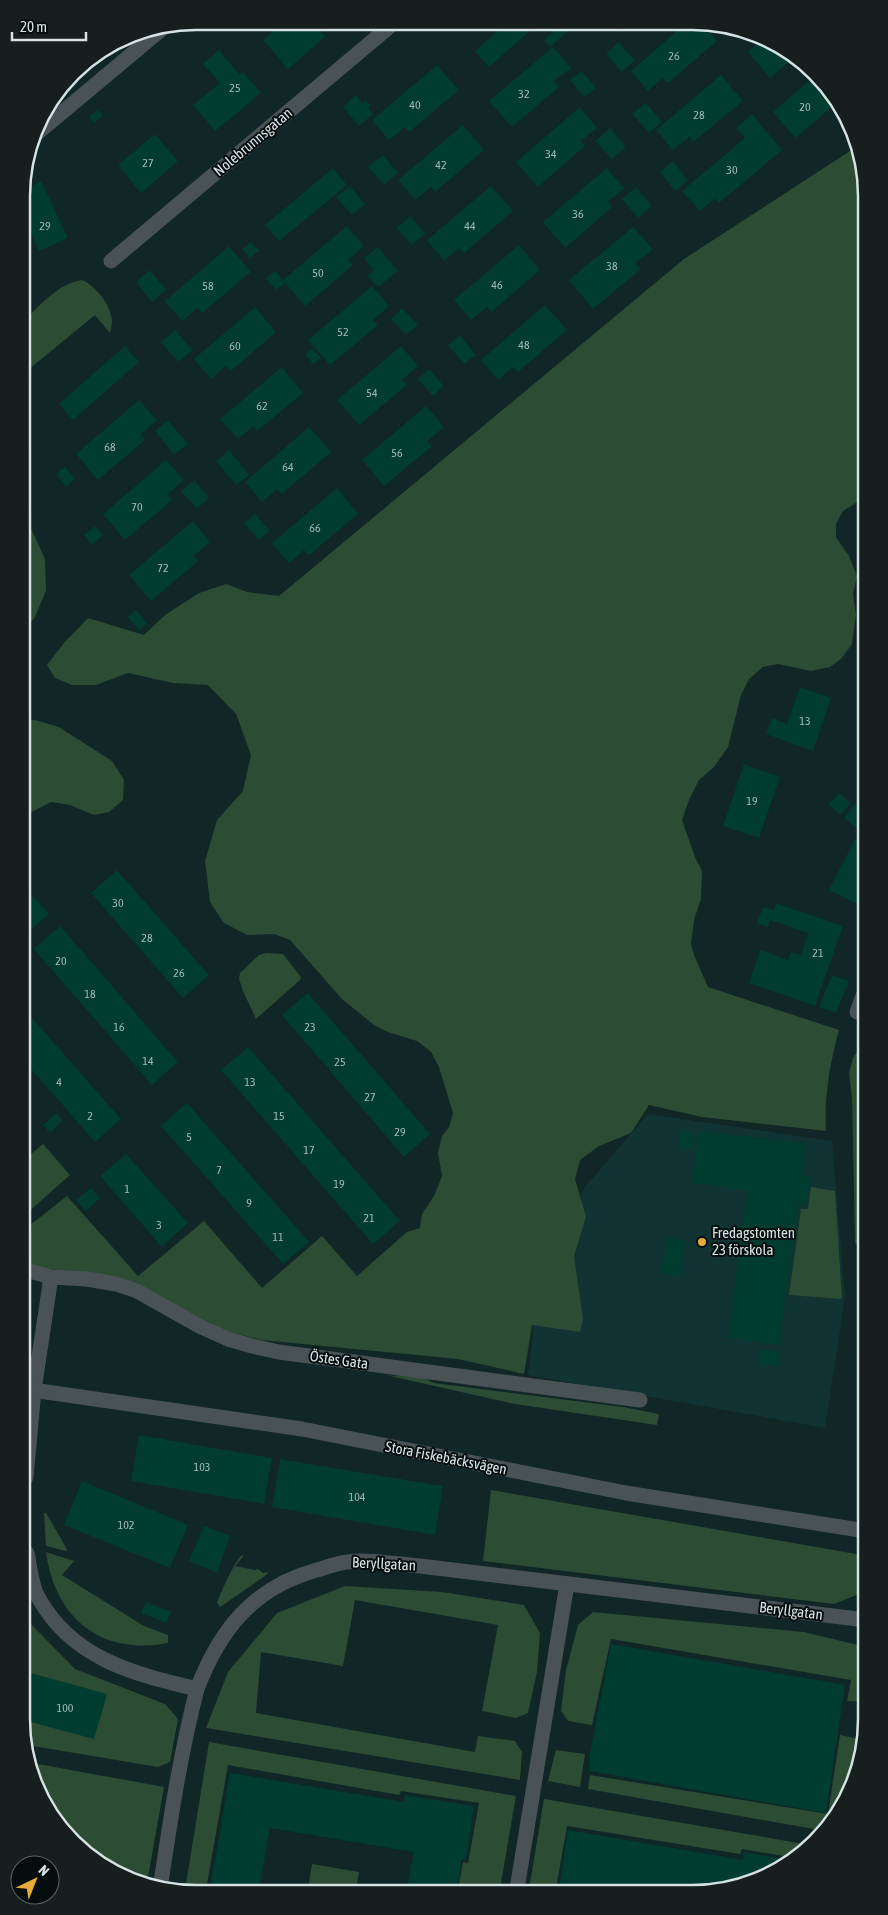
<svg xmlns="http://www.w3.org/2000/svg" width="888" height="1915" viewBox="0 0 888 1915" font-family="'Asap Condensed',sans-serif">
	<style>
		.built { fill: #123334 }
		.green { fill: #2c4c33 }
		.building { fill: #003c30 }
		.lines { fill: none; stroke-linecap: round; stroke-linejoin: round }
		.minor { stroke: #495255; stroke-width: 15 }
		.tertiary { stroke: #495255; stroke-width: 15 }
		.poi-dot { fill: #e9ab38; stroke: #050d0d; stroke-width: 2 }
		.labels { text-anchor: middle; stroke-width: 4; stroke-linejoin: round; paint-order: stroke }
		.number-label { font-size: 12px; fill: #a0b9b7 }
		.street-label { font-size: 15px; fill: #d6e3e4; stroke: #050d0d }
		.poi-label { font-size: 15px; fill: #d6e3e4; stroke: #050d0d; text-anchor: start }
		.rim { fill: none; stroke: #d6e3e4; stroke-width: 2.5 }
	</style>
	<rect width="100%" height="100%" fill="#102627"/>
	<path class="built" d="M648 1114 832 1141 845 1297 825 1428 528 1375 535 1315 584 1188Z"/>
	<path class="green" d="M850 151 861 171 862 499 843 511 836 524V537L849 556 857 576 853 594 856 615 852 644 841 659 830 667 811 671 778 664 763 667 749 679 741 695 728 747 714 767 699 780 689 800 682 820 695 857 702 871 701 899 694 920 691 944 694 955 708 987 839 1030C830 1063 824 1097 826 1131L702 1117 649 1105 631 1133 599 1146 580 1160 575 1179 586 1217 574 1256 583 1319 580 1332 532 1325 524 1374 458 1359 261 1340 223 1330 93 1275 43 1268 25 1264V1229L67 1196 138 1276 204 1221 262 1288 322 1236 357 1276 407 1232 420 1228 422 1214 435 1194 442 1176 438 1153 442 1136 449 1127 453 1113 439 1067 431 1052 417 1041 388 1032 374 1025 342 999 290 940 274 934 247 935 224 923 210 902 205 861 217 820 243 791 251 755 236 714 208 685 173 683 128 673 96 685H72L55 678 47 665 64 643 88 618 144 635 165 615 199 593 226 584 247 592 279 596 684 259Z
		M82 280C96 286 111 305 112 321 112 324 111 329 110 333L95 315 22 375V323C39 306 57 284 82 280Z
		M23 511 45 559 46 591 34 619 23 629Z
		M24 719 35 720 59 727 112 761 124 780 123 800 109 812 94 815 70 805 51 802 24 816Z
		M266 953 283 954 301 977 300 980 256 1019 243 991 239 979 240 973 259 955Z
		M857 1052 864 1057 865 1245 859 1247 855 1243 852 1098 849 1073 853 1058Z
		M43 1144 70 1175 25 1215V1159Z
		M811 1187 835 1191 842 1299 789 1295 801 1209H808Z
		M403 1374H416L434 1383 623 1407 659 1414 657 1425 515 1404 386 1375 395 1376Z
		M491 1490 862 1555 866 1556V1588L859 1594 834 1604 483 1561Z
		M44 1513H46L67 1549 66 1551 46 1546Z
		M46 1552 74 1561 62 1575 144 1626 168 1635V1643C101 1656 55 1618 46 1552Z
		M242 1555 243 1557 235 1566 255 1570 258 1569 263 1573 269 1572 265 1576 220 1607 217 1603C221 1592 234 1562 242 1555Z
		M345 1586 442 1592 524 1605 540 1633 537 1672 528 1713 516 1718 482 1711 498 1625 355 1600 343 1666 261 1652 256 1713 475 1752 478 1736 515 1741 522 1752 520 1780 206 1728 228 1672 277 1613Z
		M593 1612 804 1632 866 1647V1702L847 1701 851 1680 611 1639 592 1725 568 1721 561 1711 566 1670 578 1625Z
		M27 1620 75 1669 165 1704 178 1719 170 1762 158 1767 27 1745Z
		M840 1735 864 1740C857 1771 849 1808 825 1831L588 1789 590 1775 828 1814Z
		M209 1742 516 1796 500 1889H458L463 1862 468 1863 479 1803 401 1791 399 1795 228 1765 206 1890H185Z
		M556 1750 585 1754 580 1787 548 1781Z
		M27 1762 164 1787 147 1883 80 1850 45 1807Z
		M544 1799 810 1845 796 1858 742 1849 740 1854 567 1826 556 1889H529Z
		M312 1864 359 1872 356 1890H308Z"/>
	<path class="building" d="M283 22H313L325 37 288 69 263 40Z
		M507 23H539L489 67 475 51Z
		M545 23 566 24 570 29 550 47 544 40 553 32Z
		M616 24H632L623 32Z
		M685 24H702L717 41 668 83 663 78 648 91 631 71Z
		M760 41 794 58 770 78 748 52Z
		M619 42 635 61 621 72 606 53Z
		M553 47 571 68 554 81 559 87 512 127 489 101Z
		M219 50 240 75 243 72 261 93 215 131 193 105 220 83 203 64Z
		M437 65 459 90 409 132 405 127 389 140 372 120Z
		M582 71 596 88 584 97 570 80Z
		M721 75 743 101 693 142 689 137 673 150 656 130Z
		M816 75 838 102 795 138 773 112Z
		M356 95 362 103 366 100 371 106 368 108 373 114 359 126 343 107Z
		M646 103 662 122 649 133 632 114Z
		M580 107 597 128 581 141 585 146 538 187 516 162Z
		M97 110 103 115 95 123 89 117Z
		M752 114 782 150 719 203 715 198 700 211 682 191 745 138 736 128Z
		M463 125 484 150 435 192 431 187 415 200 398 180Z
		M610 128 626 147 612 159 595 141Z
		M155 134 178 161 141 193 118 165Z
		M383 155 398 173 384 185 368 167Z
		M673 161 688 181 675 191 660 172Z
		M333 168 347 185 279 241 265 225Z
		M607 168 624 188 608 202 612 207 565 248 543 222Z
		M41 181 68 238 39 251 22 214V191Z
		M350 186 365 204 352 215 336 197Z
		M491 186 513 211 464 253 459 248 444 261 427 240Z
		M636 187 652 206 638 218 622 199Z
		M410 216 425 234 412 245 397 228Z
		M347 226 364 246 348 260 353 265 305 306 283 280Z
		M633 227 653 249 636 263 641 269 593 309 569 280Z
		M251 242 259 251 250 258 242 249Z
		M519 245 540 270 491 312 487 307 471 320 454 300Z
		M229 246 251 272 202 313 198 308 182 321 165 301Z
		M378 247 398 271 378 287 367 275 374 270 364 258Z
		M150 270 166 290 152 302 136 282Z
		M275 271 285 283 276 290 266 278Z
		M372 286 389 306 373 320 378 325 330 365 308 340Z
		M545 305 567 330 518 372 513 367 498 380 481 360Z
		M255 307 276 332 231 371 226 366 211 379 194 359Z
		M402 308 418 325 406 335 391 319Z
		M175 330 192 350 178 362 161 342Z
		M460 335 476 355 464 364 448 345Z
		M125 346 139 362 73 420 59 404Z
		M401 346 418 366 402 380 407 385 359 425 337 400Z
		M312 348 321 358 313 364 305 354Z
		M282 367 303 393 257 431 253 426 238 439 220 419Z
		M429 369 444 386 433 396 418 379Z
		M139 400 157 420 141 434 145 440 98 480 76 454Z
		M426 406 444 427 427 441 432 446 384 486 362 460Z
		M168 420 188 444 174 455 155 431Z
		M309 427 331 452 282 494 277 489 262 502 245 482Z
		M229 450 249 475 236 485 216 461Z
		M166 460 184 480 168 494 172 500 125 540 103 514Z
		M65 467 75 479 66 487 56 474Z
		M194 480 209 498 197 509 181 491Z
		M337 488 358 514 309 555 304 550 289 563 272 543Z
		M255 514 270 531 259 540 244 523Z
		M193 521 210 542 194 556 198 561 151 601 129 575Z
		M95 526 103 535 92 545 84 535Z
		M136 610 147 624 139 630 128 617Z
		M800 687 831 698 813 751 766 734 772 718 787 724Z
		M744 764 780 777 759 838 723 826Z
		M839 793 851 803 841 815 829 805Z
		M863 794V834L844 818Z
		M855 839 863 843V907L829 890Z
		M117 870 209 975 183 998 91 893Z
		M24 886 49 914 24 936Z
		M776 903 843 926 815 1006 749 983 760 950 788 960 791 952 801 955 808 933 770 920 768 927 757 923 763 907 774 910Z
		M60 926 178 1062 152 1085 34 949Z
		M832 975 849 981 836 1013 819 1007Z
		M308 993 430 1134 404 1157 282 1015Z
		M25 1010 121 1119 95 1142 25 1062Z
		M248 1047 400 1221 373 1244 221 1070Z
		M187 1103 309 1242 283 1264 161 1126Z
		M56 1113 63 1120 50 1133 43 1125Z
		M681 1131 695 1132 693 1150 678 1148Z
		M699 1131 806 1143 802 1175 810 1176 806 1207 798 1205 779 1345 728 1338 747 1191 692 1183Z
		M126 1154 188 1223 162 1247 100 1176Z
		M91 1188 100 1198 86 1211 76 1200Z
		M667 1237 685 1241 679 1277 661 1274Z
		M761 1349 779 1352 778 1366 759 1364Z
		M139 1435 272 1458 264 1504 131 1481Z
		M280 1459 443 1486 435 1535 272 1507Z
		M82 1481 188 1525 170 1568 64 1525Z
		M204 1526 230 1536 217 1573 189 1561Z
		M146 1602 171 1612 166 1623 141 1613Z
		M611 1644 845 1685 826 1813 589 1771 590 1754Z
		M27 1672 107 1694 94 1739 27 1721Z
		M230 1773 404 1802 405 1795 474 1806 466 1859H462L457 1889H407L414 1852 270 1828 259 1890H210Z
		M568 1830 743 1860 744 1852 793 1861 789 1864 738 1888H623L609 1886 608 1888 559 1889Z"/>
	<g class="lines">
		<path class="minor" d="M35 135 163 28
			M111 261 395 22
			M857 1012 864 993
			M26 1270 51 1277 87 1279 116 1284 137 1291 201 1327 228 1339 252 1346 279 1352 640 1400
			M26 1477 34 1390 51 1277
			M27 1553C30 1566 31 1585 38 1597 72 1659 134 1674 197 1689 220 1629 254 1587 317 1570 327 1567 337 1563 347 1562 371 1559 396 1564 420 1566L866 1620
			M160 1889C170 1822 180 1755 197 1689
			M517 1889 567 1584"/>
		<path class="tertiary" d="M26 1389 302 1429 626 1493 866 1531"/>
	</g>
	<circle class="poi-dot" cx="702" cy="1242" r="5"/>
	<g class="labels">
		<g class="number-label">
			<text x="674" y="60">26</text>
			<text x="235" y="92">25</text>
			<text x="524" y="98">32</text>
			<text x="415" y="109">40</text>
			<text x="805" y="111">20</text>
			<text x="699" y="119">28</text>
			<text x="551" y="158">34</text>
			<text x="148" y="167">27</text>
			<text x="441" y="169">42</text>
			<text x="732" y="174">30</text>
			<text x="578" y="218">36</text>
			<text x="45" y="230">29</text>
			<text x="470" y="230">44</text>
			<text x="612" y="270">38</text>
			<text x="318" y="277">50</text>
			<text x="497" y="289">46</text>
			<text x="208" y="290">58</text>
			<text x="343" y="336">52</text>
			<text x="524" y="349">48</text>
			<text x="235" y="350">60</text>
			<text x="372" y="397">54</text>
			<text x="262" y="410">62</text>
			<text x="110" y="451">68</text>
			<text x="397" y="457">56</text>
			<text x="288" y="471">64</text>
			<text x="137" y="511">70</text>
			<text x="315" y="532">66</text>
			<text x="163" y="572">72</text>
			<text x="805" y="725">13</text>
			<text x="752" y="805">19</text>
			<text x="118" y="907">30</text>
			<text x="147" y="942">28</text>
			<text x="818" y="957">21</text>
			<text x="61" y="965">20</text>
			<text x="179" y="977">26</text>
			<text x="90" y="998">18</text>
			<text x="119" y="1031">16</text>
			<text x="310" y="1031">23</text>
			<text x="148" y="1065">14</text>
			<text x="340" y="1066">25</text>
			<text x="59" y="1086">4</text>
			<text x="250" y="1086">13</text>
			<text x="370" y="1101">27</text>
			<text x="90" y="1120">2</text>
			<text x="279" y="1120">15</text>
			<text x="400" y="1136">29</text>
			<text x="189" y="1141">5</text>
			<text x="309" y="1154">17</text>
			<text x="219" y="1174">7</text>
			<text x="339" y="1188">19</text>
			<text x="127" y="1193">1</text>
			<text x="249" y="1207">9</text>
			<text x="369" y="1222">21</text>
			<text x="159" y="1229">3</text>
			<text x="278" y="1241">11</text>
			<text x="202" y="1471">103</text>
			<text x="357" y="1501">104</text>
			<text x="126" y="1529">102</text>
			<text x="65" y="1712">100</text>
		</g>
		<g class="street-label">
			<text transform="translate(253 142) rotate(-40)" y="5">Nolebrunnsgatan</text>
			<text transform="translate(339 1360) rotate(8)" y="5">Östes Gata</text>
			<text transform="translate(446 1458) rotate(11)" y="5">Stora Fiskebäcksvägen</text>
			<text transform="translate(384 1564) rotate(3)" y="5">Beryllgatan</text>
			<text transform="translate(791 1611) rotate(7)" y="5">Beryllgatan</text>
		</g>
		<g class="poi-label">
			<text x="712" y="1238">Fredagstomten<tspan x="712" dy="17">23 förskola</tspan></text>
		</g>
	</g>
	<path d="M0 0H888V1915H0ZM196 30H692A166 166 0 0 1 858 196V1719A166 166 0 0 1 692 1885H196A166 166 0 0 1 30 1719V196A166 166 0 0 1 196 30Z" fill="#161e1e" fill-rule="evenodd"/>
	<path class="rim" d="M196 30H692A166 166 0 0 1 858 196V1719A166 166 0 0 1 692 1885H196A166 166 0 0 1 30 1719V196A166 166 0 0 1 196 30Z"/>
	<g transform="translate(35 1880) rotate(43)"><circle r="24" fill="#050d0d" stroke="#596363"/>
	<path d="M0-4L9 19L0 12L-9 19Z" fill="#e9ab38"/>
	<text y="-8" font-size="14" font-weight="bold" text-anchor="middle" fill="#d6e3e4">N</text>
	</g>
	<path d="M12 32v8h74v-8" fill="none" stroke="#d6e3e4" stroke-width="2.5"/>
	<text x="20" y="32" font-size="15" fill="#d6e3e4" stroke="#050d0d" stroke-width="4" paint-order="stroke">20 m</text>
</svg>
